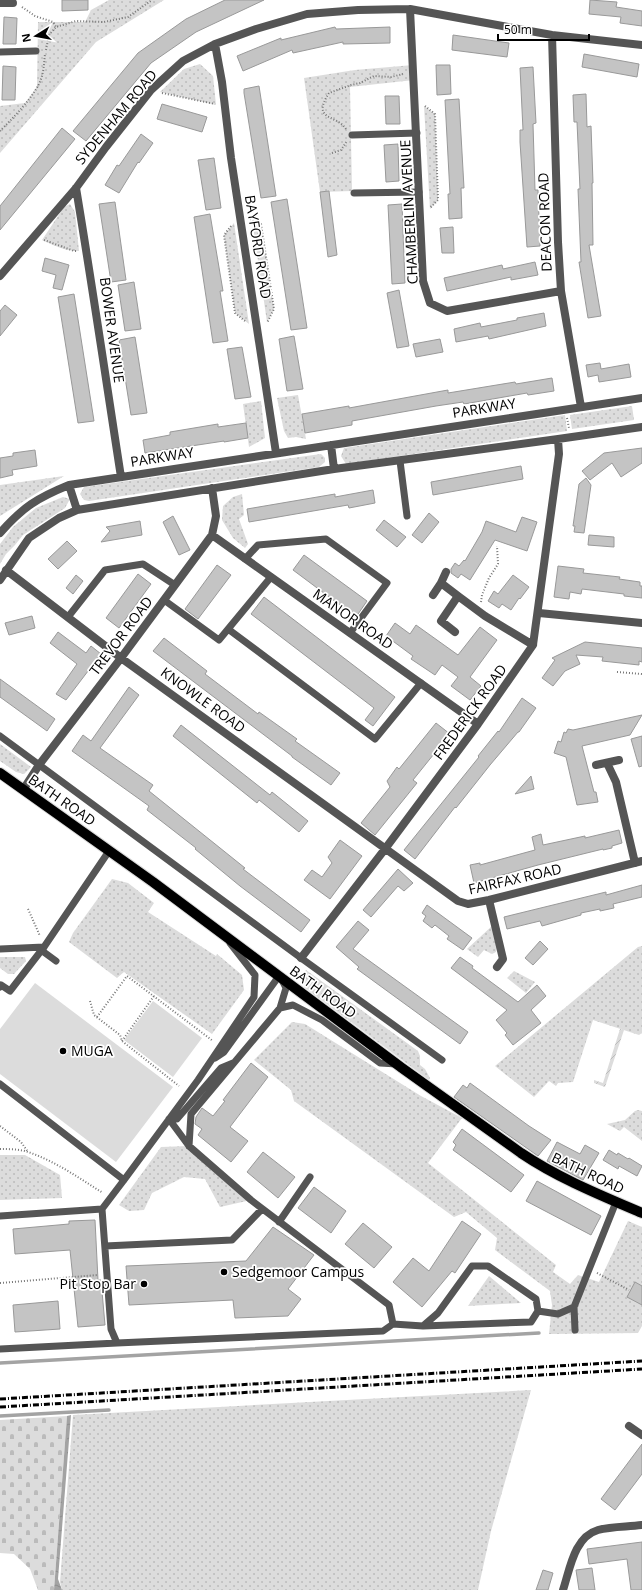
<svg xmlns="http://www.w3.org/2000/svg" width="642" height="1590" viewBox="0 0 642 1590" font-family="'Open Sans',sans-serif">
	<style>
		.grass { fill: url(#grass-dots) }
		.cemetery { fill: url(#cemetery-stones) }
		.garden { fill: url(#garden-furrows) }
		.pitch { fill: #dcdcdc }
		.water { fill: url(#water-ripples) }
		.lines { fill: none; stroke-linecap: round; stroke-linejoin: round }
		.stream { stroke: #a3a3a3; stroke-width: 3.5 }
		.building { fill: #c4c4c4; stroke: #999 }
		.primary-casing { stroke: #dbdbdb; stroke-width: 12 }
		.path { stroke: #777; stroke-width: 2; stroke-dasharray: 1 2; stroke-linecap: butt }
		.lane { stroke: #555; stroke-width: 7 }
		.street { stroke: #555; stroke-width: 8 }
		.primary { stroke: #000; stroke-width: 10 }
		.rail { stroke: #000; stroke-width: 3; stroke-dasharray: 6 2 1 2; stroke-linecap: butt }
		.poi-dot { fill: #000; stroke: #fff; stroke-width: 1.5 }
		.labels { text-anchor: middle; stroke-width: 3.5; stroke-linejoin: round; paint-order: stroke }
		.street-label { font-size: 14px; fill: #000; stroke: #fff }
		.poi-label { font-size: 14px; fill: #000; stroke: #fff; text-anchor: start }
	</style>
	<defs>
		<pattern id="grass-dots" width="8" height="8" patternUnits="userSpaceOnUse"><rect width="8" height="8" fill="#dcdcdc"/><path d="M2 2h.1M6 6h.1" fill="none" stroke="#bbb" stroke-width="1.8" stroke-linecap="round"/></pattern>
		<pattern id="cemetery-stones" width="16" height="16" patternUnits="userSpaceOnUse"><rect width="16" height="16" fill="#dcdcdc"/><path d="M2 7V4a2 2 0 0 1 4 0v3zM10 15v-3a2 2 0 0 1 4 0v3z" fill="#bbb"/></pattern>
		<pattern id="garden-furrows" width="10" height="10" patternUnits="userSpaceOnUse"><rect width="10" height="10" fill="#dcdcdc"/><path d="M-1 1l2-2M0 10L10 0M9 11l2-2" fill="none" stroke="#bbb"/></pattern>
		<pattern id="water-ripples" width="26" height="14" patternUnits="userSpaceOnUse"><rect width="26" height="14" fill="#a3a3a3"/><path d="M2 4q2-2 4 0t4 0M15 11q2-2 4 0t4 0" fill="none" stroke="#8b8b8b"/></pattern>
	</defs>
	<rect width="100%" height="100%" fill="#fff"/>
	<path class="grass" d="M109 0H164L96 42 0 153V106L25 103 37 87 38 22H85L91 10Z
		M200 64 213 76 216 105 160 92 184 69Z
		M413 65 414 80 350 87 352 191 320 192 304 78 355 70Z
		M424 106 435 114 438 200 430 209Z
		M70 204 75 212 79 251C67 252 53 245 42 240L64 207Z
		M252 220 261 224 274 309 267 322Z
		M234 223 249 324 235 313 224 235Z
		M298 395 306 439 296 437 288 438 284 431 277 398Z
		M261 401 265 438 249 447 243 404Z
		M632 406 634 420 572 429 570 415Z
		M565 415 567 431 346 464 341 456 344 448Z
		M321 454 325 458V462L319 467 89 501 84 500 80 494 84 487Z
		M64 476 0 516V485Z
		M242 494 244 515 239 519 248 544 245 548 233 538 222 520 223 506 233 497Z
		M63 497 70 499 65 508 23 535 15 545 6 554 0 564V544L13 527 36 508Z
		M0 744 31 767 24 774 16 772 0 761Z
		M112 879 128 883 154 903 148 912 216 956 217 954 242 975 244 990 212 1034 124 972 117 978 69 942 73 933Z
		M492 926 497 948 496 952 492 954 484 950 478 957 467 949Z
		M642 946V1033L639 1035 593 1020 573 1082 558 1083 556 1086 549 1081 534 1097 495 1066 638 947Z
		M0 957H25L26 961 14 974H8L0 968Z
		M306 970 418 1051 420 1056V1065L425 1069 430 1078 429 1080 304 987 303 975Z
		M514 971 535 982 526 993 507 978Z
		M292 1022 305 1024 421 1096 462 1118 428 1163 556 1265 553 1272 570 1284 578 1275 599 1282 628 1221 642 1227V1326L638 1333 549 1334 552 1305 550 1291 495 1250 497 1238 466 1212 454 1217 294 1101 291 1090 254 1060Z
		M638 1110 642 1111V1141L624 1127 620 1131 607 1124 625 1120 635 1111Z
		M189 1146 251 1200 220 1207 205 1179 184 1177 152 1193 144 1210 129 1211 119 1205 161 1147Z
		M0 1155H25L60 1175 62 1198 0 1200Z
		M489 1276 521 1303 468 1306Z
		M531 1390 491 1531 478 1590H62L60 1582 73 1415Z"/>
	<path class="cemetery" d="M67 1416 54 1590H38L30 1569 14 1554 0 1553V1420Z"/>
	<path class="garden" d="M620 1029 624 1030 605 1087 594 1083V1080L603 1083Z"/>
	<path class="pitch" d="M35 983 173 1087 116 1162 0 1074V1029Z
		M153 1001 202 1038 173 1077 124 1040Z"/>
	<path class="water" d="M71 1415 58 1579 62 1590H54L67 1416Z"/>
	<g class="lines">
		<path class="stream" d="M0 1363 539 1333
			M0 1416 109 1410"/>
	</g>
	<path class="building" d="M62 0H88V10L62 11Z
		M225 0H264L196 32 151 63 86 141 73 131 138 53 186 19Z
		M590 0 617 2 616 7 642 11V26L620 23 621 17 589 14Z
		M4 17 17 18 16 44H3Z
		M335 27 336 29 390 27V43L343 44V42L293 53 292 50 243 71 237 56 281 38V40Z
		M453 35 509 43 507 57 452 50Z
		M584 54 639 64 637 77 582 67Z
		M436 65H450L451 94 437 95Z
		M3 66 16 67 15 100H2Z
		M533 67 536 123 533 124 535 190H538L540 246 527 247 520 142V130H523L520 68Z
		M259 86 276 196 261 198 244 93V89Z
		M586 94 587 127 591 126 593 183H592L593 245H589L601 316 588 318 579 262H581L578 189H580L577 122H574L573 95Z
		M385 96H399L400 124H386Z
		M459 99 464 188H461L462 218 449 219 448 194H450L445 100Z
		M162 104 207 117 202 132 157 119Z
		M62 128 75 139 0 230V206Z
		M141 134 153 143 139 163 138 162 119 193 105 185 117 165 119 166Z
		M398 144 399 181 386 182 384 145Z
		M214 158 221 208 206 210 198 160Z
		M329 191 337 255 328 257 320 192Z
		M287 199 307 328 291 330 271 202Z
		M115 202 126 280 111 282 99 204Z
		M402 204 405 283 392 284 388 205Z
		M210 214 223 291H220L228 341 213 343 194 217Z
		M453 227 454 253H442L440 228Z
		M45 258 69 265 62 290 53 288 56 275 42 271Z
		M535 262 538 275 511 280V277L447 291 444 278 502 265 503 269Z
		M134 282 141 329 125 331 118 285Z
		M399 290 409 346 397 348 387 293Z
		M74 294 94 421 78 423 58 297Z
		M5 305 17 315 0 336V311Z
		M544 313 546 326 489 339 488 336 456 342 454 329 480 323 481 327 517 320V318Z
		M294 336 303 389 287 391 279 339Z
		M135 337 147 413 131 415 119 340Z
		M440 339 443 352 416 357 413 344Z
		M242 347 251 397 235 399 227 349Z
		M600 363 601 369 629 364 631 377 599 382 598 375 588 377 586 365Z
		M552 378 554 391 528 395 527 393 464 404 463 402 436 406 352 421V425L305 433 302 414 349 406V408L448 390V393L515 382 516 384Z
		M246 423 248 438 224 442V441L145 453 143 440 170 435V432L218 424V427Z
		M642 448V463L621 477 612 463 590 480 582 471 604 453Z
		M35 450 37 466 12 470 13 475 0 478V458L13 456V453Z
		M521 466 523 479 433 495 431 482Z
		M586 478 591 485 584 533 574 532 575 526H573L579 484Z
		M373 490 375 503 349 508 348 505 249 522 247 509 335 494V497Z
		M429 513 439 522 422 543 412 535Z
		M173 516 190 550 179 555 163 522Z
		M522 517 537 522 527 551 495 540 470 580 461 574 458 578 451 573V569L455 563 459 566 464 560 465 561 482 532 486 521 516 532Z
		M384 520 406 537 397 547 376 530Z
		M140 521 142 535 101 542 110 531 106 527Z
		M589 535 614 537V547L588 545Z
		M67 541 77 551 58 569 48 559Z
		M304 555 367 601 356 617 293 570Z
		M217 565 231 575 198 619 185 609Z
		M558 566 584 569 583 573 620 577 619 579 640 582V586H642V598L624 596V594L582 589 581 594 570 592 569 599 554 597Z
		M138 574 151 584 119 628 106 618Z
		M76 575 83 581 73 594 66 588Z
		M513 575 529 587 520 599 519 598 511 610 502 604 499 608 488 601 494 591 498 594Z
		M264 597 395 697 373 726 365 720 374 708 251 614Z
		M32 616 35 628 9 635 5 623Z
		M395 623 410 634 416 625 458 655 480 627 497 640 470 677 481 686 470 700 451 686 458 677 442 665 435 675 411 659 413 656 386 636Z
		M58 632 86 653 91 646 101 654 66 700 56 694 77 664 50 643Z
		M164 638 207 671 205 674 258 714 259 712 297 739 295 741 340 773 331 785 292 757V756L153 651Z
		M585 642 642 648V662L639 661V665L602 661 603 657 576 655 580 664 565 671 553 686 542 678 555 660 552 658Z
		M0 679 55 719 47 731 0 697Z
		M129 687 139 695 100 748 153 785 149 791 245 868 243 869 310 920 301 932 240 886 195 849 196 848 147 810 149 806 72 751 83 735 91 741Z
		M522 698 536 708 519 732H518L490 765 456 808 455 807 415 859 404 850 479 757 478 756 498 731 499 732Z
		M642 715 630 735 582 746 594 792H596L598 802 577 805 566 757 554 753 558 741 561 742 564 732 566 733 568 729 573 730Z
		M436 723 450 734 413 780 417 783 375 835 361 823 390 787 387 781 397 767 399 769Z
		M181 725 270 795 272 792 308 821 299 832 259 800 257 803 173 736Z
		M642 736V766L639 767 631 739Z
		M531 776 534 789 515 794Z
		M619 830 622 843 612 846V848L603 850V849L538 865 474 883 470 865 480 863V865L535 850 532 837 541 834 543 845 585 836V838Z
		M340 840 362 856 330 899 304 880 312 870 322 877 332 863 328 857Z
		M398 869 413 883 404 891 398 886 371 917 363 910Z
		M642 885V897L613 904 614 908 600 911V909L581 913V915L542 926 540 921 507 929 504 917 606 892V895Z
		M427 905 472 938 463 950 447 939 449 936 435 925 432 928 423 921 426 916 422 913Z
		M358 921 369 930 353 949 468 1032 460 1044 357 969 359 967 336 947Z
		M540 941 548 949 533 965 525 958Z
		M460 957 473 966 472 968 518 1002 537 985 546 996 531 1010 541 1023 513 1045 505 1035 507 1033 496 1020 507 1010 451 968Z
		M251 1063 268 1077 230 1127 248 1141 231 1162 198 1135 202 1129 195 1124 196 1117 202 1108 213 1116 225 1101 223 1100Z
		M470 1083 529 1126 551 1140 538 1156 454 1097 463 1085 467 1088Z
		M462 1129 524 1175 511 1192 453 1150 456 1145 453 1142Z
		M557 1142 580 1154 585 1145 599 1153 583 1180 547 1161Z
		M609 1150 617 1155 618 1153 628 1159 629 1158 642 1166 637 1176 619 1166 618 1169 603 1160Z
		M263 1152 295 1177 278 1198 247 1172Z
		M537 1181 601 1216 591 1235 526 1201Z
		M314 1187 346 1211 331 1233 298 1208Z
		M95 1220 98 1280H101L105 1325 78 1327 70 1250 15 1254 13 1229 69 1224V1221Z
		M462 1221 481 1234 455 1273 452 1271 422 1307 393 1282 413 1258 429 1271Z
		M363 1223 392 1247 374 1268 345 1244Z
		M273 1227 314 1255 288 1289 301 1299 288 1316 235 1318 233 1300 129 1305 126 1266 246 1261Z
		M635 1282 642 1286V1305L627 1297Z
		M58 1301 60 1329 15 1332 13 1305Z
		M642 1444V1474L615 1510 601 1499Z
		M642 1542V1590H631L627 1559 589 1564 587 1549Z
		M592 1568 595 1590H579L576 1570Z
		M543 1570 553 1573 548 1590H536Z"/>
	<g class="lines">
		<defs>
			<path id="primary" d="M0 773 153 882 402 1068 521 1153C558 1178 600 1195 642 1213"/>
		</defs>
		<use href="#primary" class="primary-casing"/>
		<path class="path" d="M22 7 35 16 53 22 56 27
			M46 50 49 35 56 27 76 21 104 22 128 17 152 0
			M162 93 215 104
			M425 106 435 114 438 200 430 208
			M346 129C336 114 311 121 329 93L351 85 360 83 374 76 391 77 403 74
			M0 131C12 119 36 95 41 79 44 71 44 63 45 54
			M332 153 341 150 347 141
			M250 219 261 224 274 309 267 323
			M231 226 224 235 235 313 245 321
			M44 240 74 251H77
			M567 418 569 428
			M481 602 482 595 489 578 498 564 497 546
			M617 672 642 674
			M28 909 40 936
			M90 1001 94 1015 120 1035 122 1041 179 1086
			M97 1017 127 976 213 1041
			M122 1041 154 996
			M0 1126 21 1142 28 1152
			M0 1149C9 1149 19 1149 28 1152 55 1161 79 1178 103 1193
			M597 1273 629 1290
			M0 1283 98 1275"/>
		<path class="lane" d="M0 52 36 51
			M352 135 417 133
			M354 193 419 192
			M400 461 407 516
			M245 559 258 545 326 539 387 583 350 633
			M164 600 219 640 271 577
			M68 617 105 570 143 564 175 585
			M228 629 375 739 421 683
			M0 736 301 958 442 1060
			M0 949 44 947
			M41 950 56 961
			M0 987 1 985 10 991 44 947 109 851
			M280 1008 286 988 281 978
			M215 1058 224 1052 279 976
			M0 1084 124 1180 198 1080 254 997 255 975 230 943
			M169 1119H177L221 1068 233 1063
			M189 1146 191 1114 280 1008 293 1005 322 1020 380 1063 397 1064
			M124 1180 102 1209 111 1329 117 1343 383 1331 393 1324 389 1305 251 1200 189 1146 169 1119
			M0 1216 102 1209
			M279 1222 310 1177
			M105 1246 232 1240 262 1209
			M574 1307 575 1330
			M538 1311 558 1314 574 1307 616 1202
			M393 1324 423 1326 438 1313 472 1266H488L536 1299 538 1311 531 1322 423 1326
			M0 1349 117 1343"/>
		<path class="street" d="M0 3H13
			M410 9 423 281 430 303 447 311 561 291
			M552 35 558 242 561 291 581 407
			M215 44 222 82 231 158 276 453
			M76 188C92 284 106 380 121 477
			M0 276 76 188 106 147 151 90 183 61 215 44 256 29 307 14 358 10 410 9 552 35 642 45
			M331 445 334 469
			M69 485 77 510
			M0 533C23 507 37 498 69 485L642 398
			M212 535 478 724
			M6 570 121 658 458 901 468 904 489 900 642 861
			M0 580 29 538 59 518 77 510 334 469 558 439 642 427
			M441 583 446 572
			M433 595 441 583 458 596 441 621 455 632
			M458 596 485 616 533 645
			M539 613 642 623
			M607 763 616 782 635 863
			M596 765 619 760
			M23 790 39 765 121 658 212 535 216 516 212 488
			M489 900 503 959 497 967
			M301 958 385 849 478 724 533 645 559 454 558 439
			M629 1426 642 1435
			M563 1590C570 1569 574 1537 598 1530 612 1526 628 1527 642 1525"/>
		<use href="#primary" class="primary"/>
		<path class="rail" d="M0 1399 642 1361
			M0 1407 642 1369"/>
	</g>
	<g class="poi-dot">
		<circle cx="63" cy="1051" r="4"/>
		<circle cx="224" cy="1272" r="4"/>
		<circle cx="144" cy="1284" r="4"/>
	</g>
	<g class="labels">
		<g class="street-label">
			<text transform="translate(116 117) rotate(-50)" y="5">SYDENHAM ROAD</text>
			<text transform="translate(409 212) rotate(-93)" y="5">CHAMBERLIN AVENUE</text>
			<text transform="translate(545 222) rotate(-92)" y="5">DEACON ROAD</text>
			<text transform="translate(258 247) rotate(81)" y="5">BAYFORD ROAD</text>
			<text transform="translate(112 330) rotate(82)" y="5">BOWER AVENUE</text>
			<text transform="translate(484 408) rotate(-9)" y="5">PARKWAY</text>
			<text transform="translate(162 457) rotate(-9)" y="5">PARKWAY</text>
			<text transform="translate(353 619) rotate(35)" y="5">MANOR ROAD</text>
			<text transform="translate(121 636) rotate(-53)" y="5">TREVOR ROAD</text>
			<text transform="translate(203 700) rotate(36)" y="5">KNOWLE ROAD</text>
			<text transform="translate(470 712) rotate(-54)" y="5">FREDERICK ROAD</text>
			<text transform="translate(62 800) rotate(35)" y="5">BATH ROAD</text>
			<text transform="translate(515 879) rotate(-13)" y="5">FAIRFAX ROAD</text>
			<text transform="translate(323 992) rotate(36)" y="5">BATH ROAD</text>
			<text transform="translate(588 1173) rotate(25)" y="5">BATH ROAD</text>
		</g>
		<g class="poi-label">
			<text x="71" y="1056">MUGA</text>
			<text x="232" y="1277">Sedgemoor Campus</text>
			<text x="136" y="1289" text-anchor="end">Pit Stop Bar</text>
		</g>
	</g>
	<g transform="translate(36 36) rotate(259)" stroke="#ffffff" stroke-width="3" paint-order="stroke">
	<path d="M0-3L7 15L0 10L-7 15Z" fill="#000000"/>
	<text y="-6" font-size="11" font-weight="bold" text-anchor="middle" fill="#000000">N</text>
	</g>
	<path d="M498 34v6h91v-6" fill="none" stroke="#000000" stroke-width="2"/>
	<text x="504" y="34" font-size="12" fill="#000000" stroke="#ffffff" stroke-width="3" paint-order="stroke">50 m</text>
</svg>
